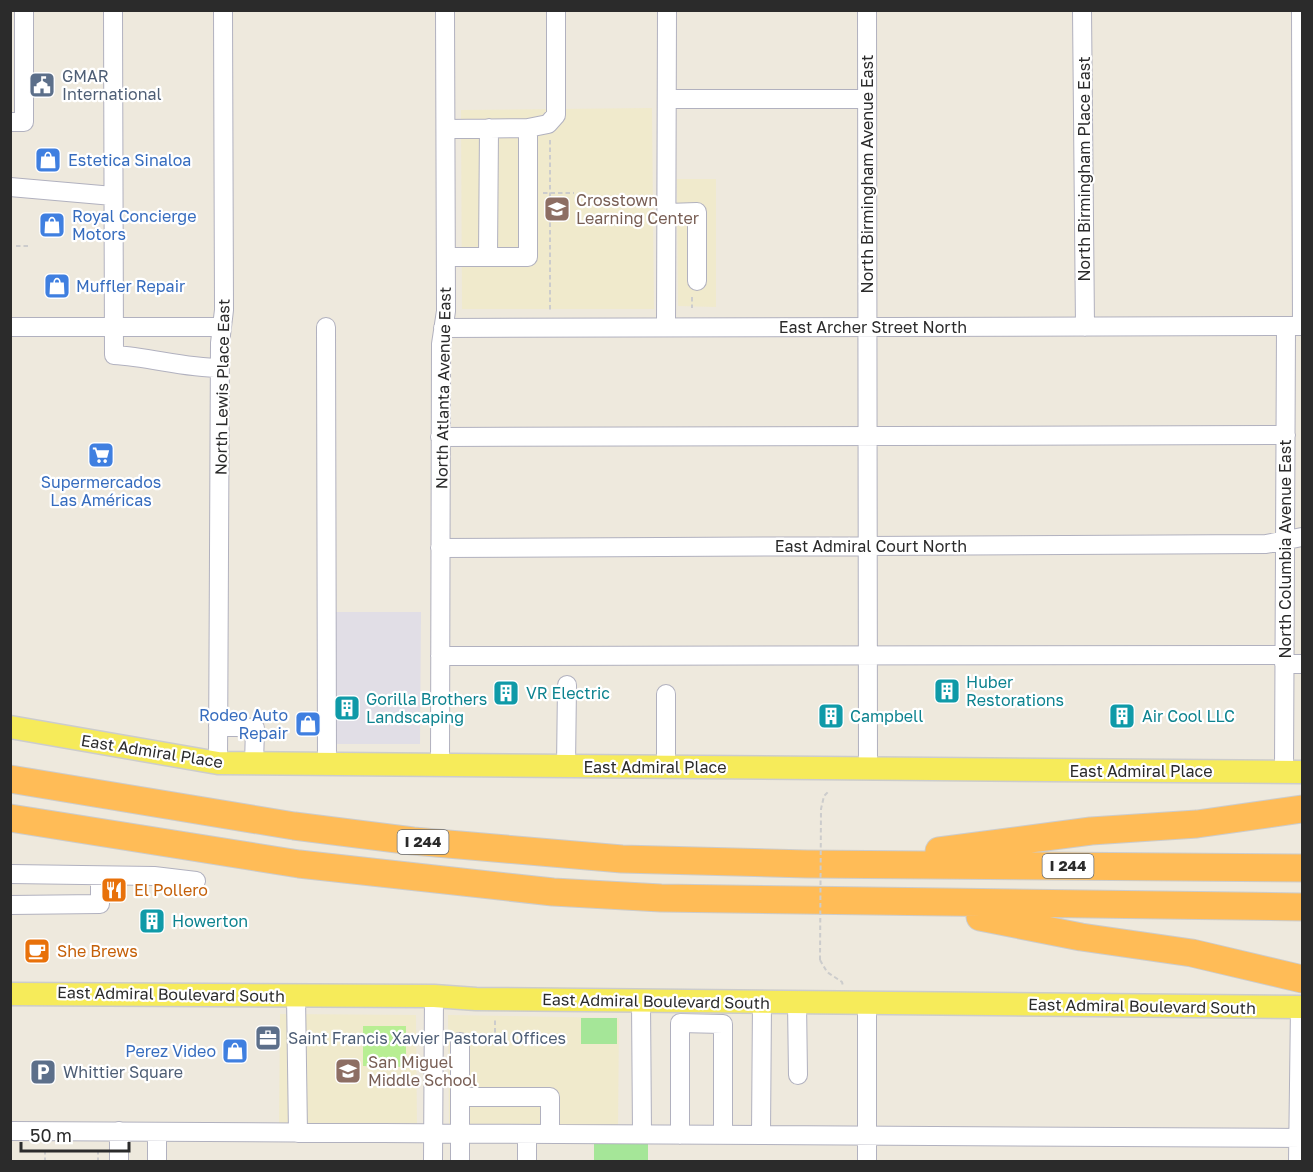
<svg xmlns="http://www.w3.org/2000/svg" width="1313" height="1172" viewBox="0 0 1313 1172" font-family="'Golos Text',sans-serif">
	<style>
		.industrial { fill: #e1dee6 }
		.education { fill: #f0eacc }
		.green { fill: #a5e698 }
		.pitch { fill: #b8ee93 }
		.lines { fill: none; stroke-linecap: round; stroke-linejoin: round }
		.minor-casing { stroke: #b1b1bf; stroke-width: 20 }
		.major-casing { stroke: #ccc; stroke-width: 25 }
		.highway-casing { stroke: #ccc; stroke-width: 29 }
		.path { stroke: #ccc; stroke-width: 2; stroke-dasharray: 4.5 3; stroke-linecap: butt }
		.minor { stroke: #fff; stroke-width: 18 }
		.major { stroke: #f6eb5a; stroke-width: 22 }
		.highway { stroke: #ffbc57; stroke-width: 27 }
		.path-bridge { stroke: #ccc; stroke-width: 2; stroke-dasharray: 4.5 3; stroke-linecap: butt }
		.labels { text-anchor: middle; stroke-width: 4.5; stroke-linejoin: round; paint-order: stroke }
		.shield { fill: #fff; stroke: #6b6b6b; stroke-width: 1.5 }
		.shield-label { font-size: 15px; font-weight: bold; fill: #2b2b2b }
		.service-label { font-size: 16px; fill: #4e5e75; stroke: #fff; text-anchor: start }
		.shop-label { font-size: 16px; fill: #366cbe; stroke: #fff; text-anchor: start }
		.street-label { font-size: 16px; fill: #2b2b2b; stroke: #fff }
		.education-label { font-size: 16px; fill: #785e54; stroke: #fff; text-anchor: start }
		.culture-label { font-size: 16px; fill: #0d838f; stroke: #fff; text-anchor: start }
		.food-label { font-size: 16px; fill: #c56008; stroke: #fff; text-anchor: start }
	</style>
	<rect width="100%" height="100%" fill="#eee9dd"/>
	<path class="industrial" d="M331 612H421L420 744H332Z"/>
	<path class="education" d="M652 108 654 309H462L461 110Z
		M677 179H716V307L678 306Z
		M280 1014 416 1015 417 1128 279 1127Z
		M448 1015 619 1018 618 1127H449Z"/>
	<path class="green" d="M581 1018H617V1044H581Z
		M648 1140V1161H594V1141Z"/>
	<path class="pitch" d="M363 1026H406V1067L363 1066Z"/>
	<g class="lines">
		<defs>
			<path id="minor" d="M113 10 114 355C150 357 184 368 220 368
				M867 10 868 769
				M1082 10 1085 327
				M1301 10 1302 326
				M668 99H867
				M10 122H24V10
				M528 128 548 124 556 115V10
				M10 187 113 196
				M668 213 697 212V281
				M446 257H528V128L446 129
				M488 257 489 128
				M10 327H222
				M326 327 327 765
				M666 327 667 10
				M443 328 1302 326
				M440 437 1286 435
				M440 548 1266 544 1302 537
				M440 656 1284 655
				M1284 664H1302
				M666 694V767
				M218 726 255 728 254 764
				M218 763 220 343 224 310 223 10
				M440 766 441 344 446 311 445 10
				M566 767 567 685
				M1284 772 1286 327
				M10 874 154 876 196 881
				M10 905 100 904V876
				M296 996 298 1133
				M641 1001 642 1134
				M797 1002 798 1075
				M460 1042V1162
				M460 1097H550V1134
				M10 1131 1302 1138
				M527 1134V1162
				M680 1135V1023L723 1024V1135
				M761 1135 762 1002
				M119 1162V1131
				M157 1162V1132
				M433 1162 434 996
				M867 1162V1003
				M1298 1162 1300 1007"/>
			<path id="major" d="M10 727 218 763 1302 772
				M10 994 434 996 476 999 1302 1007"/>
			<path id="highway" d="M10 779 294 826 413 841 622 859 807 864 1302 868
				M10 818 299 864 553 892 661 898 1302 907
				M939 851 1091 831 1197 824 1302 809
				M980 917 1081 937 1192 953 1302 979"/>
		</defs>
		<use href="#minor" class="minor-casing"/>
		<use href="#major" class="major-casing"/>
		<use href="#highway" class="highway-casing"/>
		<path class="path" d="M550 140V311
			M543 193H574
			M16 246H31
			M692 297V308
			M820 960 827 972 842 982 843 986
			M495 1040V1019
			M476 1042H489
			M45 1162V1147
			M98 1162V1147"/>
		<use href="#minor" class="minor"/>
		<use href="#major" class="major"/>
		<use href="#highway" class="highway"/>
		<path class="path-bridge" d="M820 960 821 809 824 796 828 792"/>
	</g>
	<defs>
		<symbol id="civic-square" viewBox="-11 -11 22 22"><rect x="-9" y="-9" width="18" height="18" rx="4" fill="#5c6f8a" stroke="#fff"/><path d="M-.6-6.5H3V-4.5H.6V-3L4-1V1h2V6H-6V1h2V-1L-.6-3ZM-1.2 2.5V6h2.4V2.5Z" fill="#fff"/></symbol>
		<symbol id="shop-square" viewBox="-11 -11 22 22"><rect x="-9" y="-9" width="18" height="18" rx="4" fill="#3f7fe0" stroke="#fff"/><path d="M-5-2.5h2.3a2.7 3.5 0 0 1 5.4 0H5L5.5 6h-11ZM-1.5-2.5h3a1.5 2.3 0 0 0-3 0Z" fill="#fff"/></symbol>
		<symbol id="school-square" viewBox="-11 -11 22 22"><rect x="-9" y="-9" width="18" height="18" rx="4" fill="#8d6e63" stroke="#fff"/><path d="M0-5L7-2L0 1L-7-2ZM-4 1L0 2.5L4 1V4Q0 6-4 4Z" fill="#fff"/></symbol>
		<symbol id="supermarket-square" viewBox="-11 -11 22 22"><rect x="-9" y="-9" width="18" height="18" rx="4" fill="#3f7fe0" stroke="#fff"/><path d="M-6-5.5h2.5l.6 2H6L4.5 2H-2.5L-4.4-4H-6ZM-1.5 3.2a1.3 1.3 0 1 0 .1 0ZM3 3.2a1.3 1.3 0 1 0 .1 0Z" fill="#fff"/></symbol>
		<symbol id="building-square" viewBox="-11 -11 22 22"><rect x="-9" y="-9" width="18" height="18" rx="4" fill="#0f9aa8" stroke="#fff"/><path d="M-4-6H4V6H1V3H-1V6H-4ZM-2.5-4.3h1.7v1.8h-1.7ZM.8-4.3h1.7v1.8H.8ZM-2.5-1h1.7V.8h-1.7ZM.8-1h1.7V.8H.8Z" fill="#fff"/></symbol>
		<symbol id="restaurant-square" viewBox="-11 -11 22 22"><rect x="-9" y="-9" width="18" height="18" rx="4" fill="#e8710a" stroke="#fff"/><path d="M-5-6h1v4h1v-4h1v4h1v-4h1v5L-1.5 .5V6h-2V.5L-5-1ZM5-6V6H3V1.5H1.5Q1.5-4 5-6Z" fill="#fff"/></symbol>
		<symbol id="cafe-square" viewBox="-11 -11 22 22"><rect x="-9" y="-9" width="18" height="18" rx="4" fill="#e8710a" stroke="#fff"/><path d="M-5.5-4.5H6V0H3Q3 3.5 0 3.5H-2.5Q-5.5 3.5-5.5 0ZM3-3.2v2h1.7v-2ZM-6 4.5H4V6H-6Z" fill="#fff"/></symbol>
		<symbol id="office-square" viewBox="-11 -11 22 22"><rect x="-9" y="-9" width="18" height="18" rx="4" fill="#5c6f8a" stroke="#fff"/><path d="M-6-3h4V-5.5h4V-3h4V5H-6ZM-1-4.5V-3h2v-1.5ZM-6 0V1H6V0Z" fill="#fff"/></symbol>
		<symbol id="parking-square" viewBox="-11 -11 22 22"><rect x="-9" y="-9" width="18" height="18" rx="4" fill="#5c6f8a" stroke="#fff"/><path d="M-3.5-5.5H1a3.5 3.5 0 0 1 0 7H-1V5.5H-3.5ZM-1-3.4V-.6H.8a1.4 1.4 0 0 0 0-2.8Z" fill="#fff"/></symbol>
	</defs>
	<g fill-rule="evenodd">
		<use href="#civic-square" x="27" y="70" width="30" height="30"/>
		<use href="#shop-square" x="33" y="145" width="30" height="30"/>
		<use href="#school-square" x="542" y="194" width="30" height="30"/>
		<use href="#shop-square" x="37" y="210" width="30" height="30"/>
		<use href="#shop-square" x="42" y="271" width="30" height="30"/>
		<use href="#supermarket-square" x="86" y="440" width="30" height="30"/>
		<use href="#building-square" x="932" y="676" width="30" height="30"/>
		<use href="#building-square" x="491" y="678" width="30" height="30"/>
		<use href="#building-square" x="332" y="693" width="30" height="30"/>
		<use href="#building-square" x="816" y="701" width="30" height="30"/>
		<use href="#building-square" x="1107" y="701" width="30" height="30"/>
		<use href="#shop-square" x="293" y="709" width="30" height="30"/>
		<use href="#restaurant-square" x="99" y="875" width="30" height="30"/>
		<use href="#building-square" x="137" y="906" width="30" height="30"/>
		<use href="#cafe-square" x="22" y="936" width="30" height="30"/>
		<use href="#office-square" x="253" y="1023" width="30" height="30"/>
		<use href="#shop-square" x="220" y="1036" width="30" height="30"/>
		<use href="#school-square" x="333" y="1056" width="30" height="30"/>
		<use href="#parking-square" x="28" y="1057" width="30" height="30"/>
	</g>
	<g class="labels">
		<g class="shield">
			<rect x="397.5" y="830" width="51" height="24" rx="4.5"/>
			<rect x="1042.5" y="854" width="51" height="24" rx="4.5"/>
		</g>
		<g class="shield-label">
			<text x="423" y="847">I 244</text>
			<text x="1068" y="871">I 244</text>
		</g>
		<g class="service-label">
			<text x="62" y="82">GMAR<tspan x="62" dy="18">International</tspan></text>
			<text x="288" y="1044">Saint Francis Xavier Pastoral Offices</text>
			<text x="63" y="1078">Whittier Square</text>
		</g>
		<g class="shop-label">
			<text x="68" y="166">Estetica Sinaloa</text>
			<text x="72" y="222">Royal Concierge<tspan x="72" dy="18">Motors</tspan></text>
			<text x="76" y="292">Muffler Repair</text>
			<text x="101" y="488" text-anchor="middle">Supermercados<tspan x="101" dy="18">Las Américas</tspan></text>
			<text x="288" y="721" text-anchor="end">Rodeo Auto<tspan x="288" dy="18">Repair</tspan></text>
			<text x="216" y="1057" text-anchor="end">Perez Video</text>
		</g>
		<g class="street-label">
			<text transform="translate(1084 169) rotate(-90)" y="6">North Birmingham Place East</text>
			<text transform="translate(867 174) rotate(-90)" y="6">North Birmingham Avenue East</text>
			<text x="873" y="333">East Archer Street North</text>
			<text transform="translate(222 387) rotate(-89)" y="6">North Lewis Place East</text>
			<text transform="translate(443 388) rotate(-89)" y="6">North Atlanta Avenue East</text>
			<text x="871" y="552">East Admiral Court North</text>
			<text transform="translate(1285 549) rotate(-90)" y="6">North Columbia Avenue East</text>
			<text transform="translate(152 751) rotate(9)" y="6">East Admiral Place</text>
			<text x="655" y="773">East Admiral Place</text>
			<text x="1141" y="777">East Admiral Place</text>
			<text transform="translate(171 994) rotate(1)" y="6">East Admiral Boulevard South</text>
			<text transform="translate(656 1001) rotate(1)" y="6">East Admiral Boulevard South</text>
			<text transform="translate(1142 1006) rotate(1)" y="6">East Admiral Boulevard South</text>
		</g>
		<g class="education-label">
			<text x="576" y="206">Crosstown<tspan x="576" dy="18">Learning Center</tspan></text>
			<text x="368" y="1068">San Miguel<tspan x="368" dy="18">Middle School</tspan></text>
		</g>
		<g class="culture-label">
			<text x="966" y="688">Huber<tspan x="966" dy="18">Restorations</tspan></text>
			<text x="526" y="699">VR Electric</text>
			<text x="366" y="705">Gorilla Brothers<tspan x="366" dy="18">Landscaping</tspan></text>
			<text x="850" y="722">Campbell</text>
			<text x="1142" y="722">Air Cool LLC</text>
			<text x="172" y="927">Howerton</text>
		</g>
		<g class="food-label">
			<text x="134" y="896">El Pollero</text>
			<text x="57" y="957">She Brews</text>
		</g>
	</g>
	<rect width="1313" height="1172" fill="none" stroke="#2b2b2b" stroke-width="24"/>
	<path d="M21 1142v9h108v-9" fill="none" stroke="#2b2b2b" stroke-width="3"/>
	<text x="30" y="1142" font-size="18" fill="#2b2b2b" stroke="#ffffff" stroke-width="4.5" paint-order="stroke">50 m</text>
</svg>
